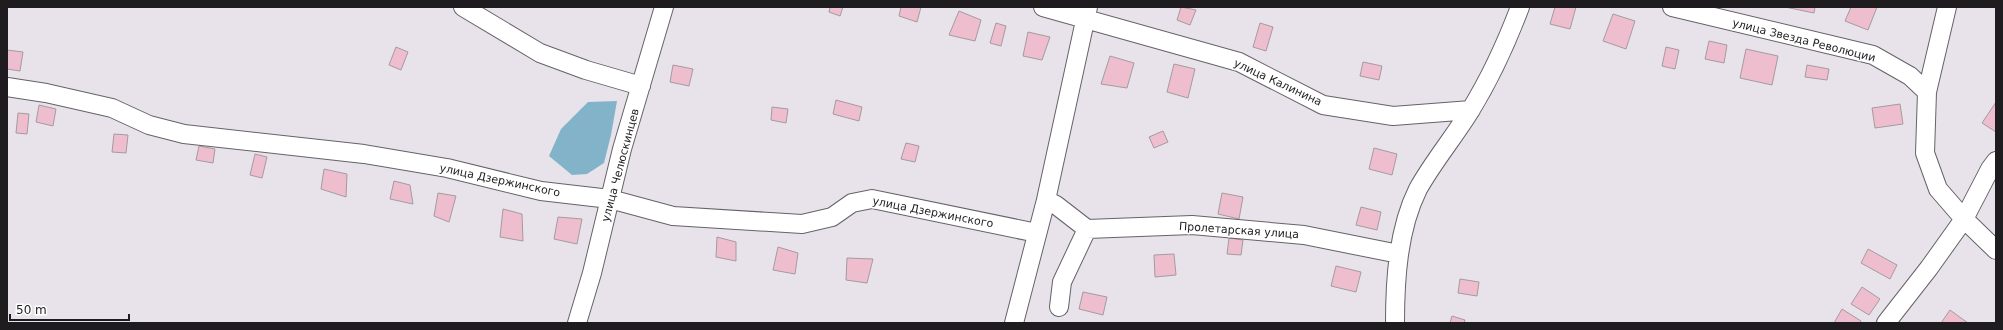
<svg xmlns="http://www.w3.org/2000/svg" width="2003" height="330" viewBox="0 0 2003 330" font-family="'DejaVu Sans',sans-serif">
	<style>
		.water { fill: #83b3c8 }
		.building { fill: #efbece; stroke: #a49b9e }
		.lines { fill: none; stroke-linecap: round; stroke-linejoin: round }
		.minor-casing { stroke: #666268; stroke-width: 20 }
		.minor { stroke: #fff; stroke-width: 18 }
		.labels { text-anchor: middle; stroke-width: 3.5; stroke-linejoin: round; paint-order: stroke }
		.street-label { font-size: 11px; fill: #1e1c1f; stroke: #fff }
	</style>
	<rect width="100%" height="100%" fill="#e8e3ea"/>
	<path class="water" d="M617 101 611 135 604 163 587 174 572 175 549 156 561 129 588 102Z"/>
	<path class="building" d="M830 7H843L840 16 829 12Z
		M901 7H921L917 22 899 16Z
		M1181 7 1196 10 1190 25 1177 20Z
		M1555 7H1576L1570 29 1550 24Z
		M1785 7H1815L1814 13Z
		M1851 7H1877L1868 30 1845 21Z
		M959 11 981 20 975 41 949 35Z
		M1613 14 1635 21 1626 49 1603 41Z
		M996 23 1006 26 1001 46 990 43Z
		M1260 23 1273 27 1266 51 1253 47Z
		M1028 32 1050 37 1042 60 1023 56Z
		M1709 41 1727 45 1724 63 1705 59Z
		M396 47 408 52 401 70 389 65Z
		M1666 47 1679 50 1675 69 1662 66Z
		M1746 49 1778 56 1772 85 1740 78Z
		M7 50 23 52 20 71 7 69Z
		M1110 56 1134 63 1127 88 1101 84Z
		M1363 62 1382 66 1379 80 1360 76Z
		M1174 64 1195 69 1188 98 1167 92Z
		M673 65 693 69 689 86 670 82Z
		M1807 65 1829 69 1827 80 1805 77Z
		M836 100 862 107 859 121 833 114Z
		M1996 102V132L1982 123Z
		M1900 104 1903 124 1875 128 1872 108Z
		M39 105 56 109 53 126 36 122Z
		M772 107 788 109 786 123 771 120Z
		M18 113 29 114 27 134 16 133Z
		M1163 131 1168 142 1154 148 1149 137Z
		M114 134 128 135 126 153 112 152Z
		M906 143 919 146 915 162 901 159Z
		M199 146 215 149 213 163 196 160Z
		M1374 148 1397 154 1392 175 1369 169Z
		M255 154 267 157 262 178 250 175Z
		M324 169 347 174 346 197 321 189Z
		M394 181 410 185 413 204 390 199Z
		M438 193 456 196 449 222 434 216Z
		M1222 193 1243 197 1239 219 1218 214Z
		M1361 207 1381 212 1377 230 1356 225Z
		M503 209 522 214 523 241 500 237Z
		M558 217 582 219 577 244 554 239Z
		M717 237 736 242V261L716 257Z
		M1229 238 1243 240 1241 255 1227 254Z
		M778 247 798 253 795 274 773 270Z
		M1868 249 1897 265 1890 279 1861 263Z
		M1174 254 1176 275 1155 277 1154 255Z
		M847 258 873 259 867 283 846 280Z
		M1336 266 1361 272 1356 292 1331 286Z
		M1460 279 1479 282 1477 296 1458 293Z
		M1862 287 1880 299 1869 315 1851 304Z
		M1083 292 1107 297 1103 315 1079 309Z
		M1842 309 1861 321 1860 323H1834Z
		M1950 310 1968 323H1941Z
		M1452 316 1465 320 1464 323H1450Z"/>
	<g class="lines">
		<defs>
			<path id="minor" d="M463 7 540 53 586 70 641 86
				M1043 7 1239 62 1323 105 1393 116 1471 110
				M1672 7 1873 55 1910 76 1927 92
				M1947 7 1927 92 1925 153 1938 189 1964 219 1996 250
				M7 87 46 93 112 108 149 125 184 134 364 154 447 168 541 191 610 199 673 216 802 224 832 217 852 203 872 199 1037 233
				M1046 200 1056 205 1087 229 1192 225 1304 235 1399 254
				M1059 307 1062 282 1087 229
				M577 323 592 273 622 149 664 7
				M1014 323 1046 200 1088 7
				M1395 323C1395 279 1398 229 1418 189 1433 162 1454 137 1470 111 1491 77 1506 44 1520 7
				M1886 323 1929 268 1964 219 1990 169 1996 161"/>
		</defs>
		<use href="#minor" class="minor-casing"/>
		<use href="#minor" class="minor"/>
	</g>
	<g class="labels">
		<g class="street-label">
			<text transform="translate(1804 40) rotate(14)" y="4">улица Звезда Революции</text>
			<text transform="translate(1278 82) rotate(25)" y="4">улица Калинина</text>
			<text transform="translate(620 165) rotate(-75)" y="4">улица Челюскинцев</text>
			<text transform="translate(500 180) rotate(12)" y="4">улица Дзержинского</text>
			<text transform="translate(933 212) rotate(11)" y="4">улица Дзержинского</text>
			<text transform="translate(1239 230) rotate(4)" y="4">Пролетарская улица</text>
		</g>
	</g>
	<rect width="2003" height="330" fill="none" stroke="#1e1c1f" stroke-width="16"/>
	<path d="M10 314v6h119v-6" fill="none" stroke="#1e1c1f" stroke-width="2"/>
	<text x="16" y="314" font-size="12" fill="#1e1c1f" stroke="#ffffff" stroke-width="3" paint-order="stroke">50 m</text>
</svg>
